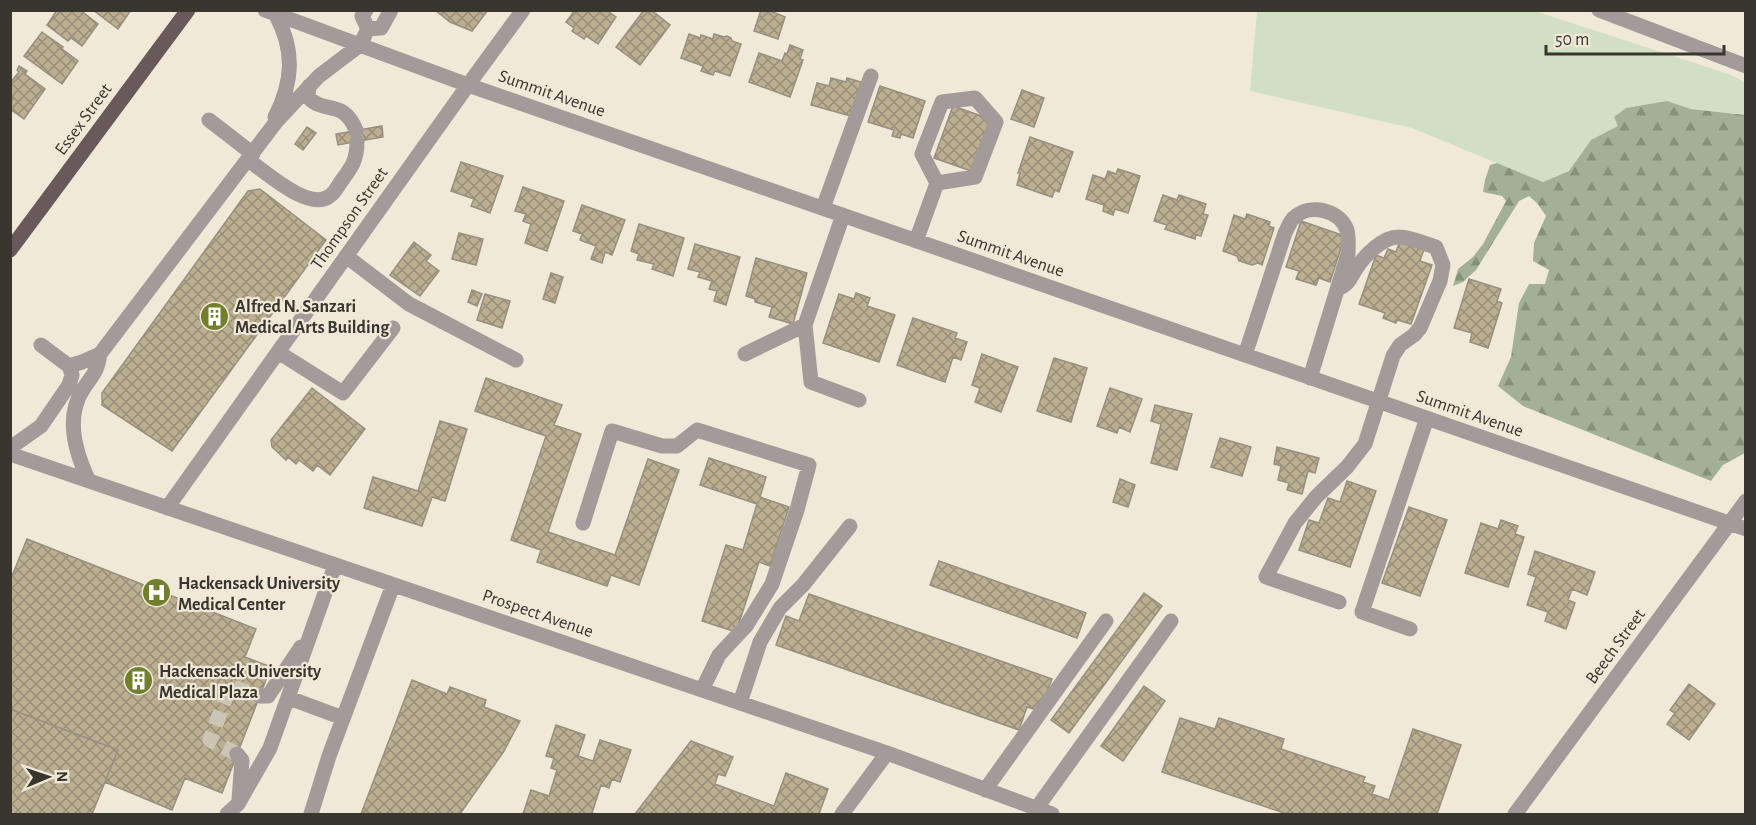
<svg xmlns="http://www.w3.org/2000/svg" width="1756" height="825" viewBox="0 0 1756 825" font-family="'Alegreya Sans',sans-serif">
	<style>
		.grass { fill: #d1dfc4 }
		.forest { fill: url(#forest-firs) }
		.building { fill: url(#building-cross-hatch); stroke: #979080; stroke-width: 1.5 }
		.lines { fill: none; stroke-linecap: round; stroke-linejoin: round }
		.minor-tunnel { stroke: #cbc5b6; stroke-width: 15; stroke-dasharray: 15 8; stroke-linecap: butt }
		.minor { stroke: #a39a9a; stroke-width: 15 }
		.major { stroke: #69595a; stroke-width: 15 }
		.labels { text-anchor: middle; stroke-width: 4.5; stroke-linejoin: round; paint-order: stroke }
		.street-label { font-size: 18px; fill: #393630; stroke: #f0e9d7 }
		.poi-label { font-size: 18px; font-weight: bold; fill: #393630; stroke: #f0e9d7; text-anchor: start }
	</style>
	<defs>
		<pattern id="forest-firs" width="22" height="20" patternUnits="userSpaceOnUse" patternTransform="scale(1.5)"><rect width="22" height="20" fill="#a2b195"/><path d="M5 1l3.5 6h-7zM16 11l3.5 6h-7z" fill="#85917a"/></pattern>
		<pattern id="building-cross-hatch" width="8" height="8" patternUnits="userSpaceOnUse" patternTransform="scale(1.5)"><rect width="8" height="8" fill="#bbae91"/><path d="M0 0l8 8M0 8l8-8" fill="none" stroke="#998e77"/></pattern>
	</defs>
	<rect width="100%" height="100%" fill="#f0e9d7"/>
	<path class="grass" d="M1532 10 1731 75 1745 82 1746 115 1691 109 1667 101 1591 140 1569 171 1543 182 1412 128 1250 91 1257 11Z"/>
	<path class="forest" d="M1667 101 1691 109 1745 115V453L1723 465 1711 481 1523 406 1498 386 1511 357 1519 303 1529 284H1545L1549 270 1533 261 1534 243 1546 216 1537 203 1529 196 1519 201 1476 270 1463 282 1453 286 1458 269 1473 257 1483 244 1506 201 1502 196 1483 192 1485 180 1490 165 1497 163 1543 182 1569 171 1591 140 1618 126 1614 117 1626 108Z"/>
	<path class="building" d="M57 10H80L98 24 82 46 71 38 68 41 47 25Z
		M93 10H131L118 29Z
		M435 10H488L472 31 450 22Z
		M575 10H606L616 17 598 44 586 36 584 39 572 31 574 28 566 22Z
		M644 10H651L670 25 640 65 616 47Z
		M761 10H768L785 17 778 39 754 31Z
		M42 32 63 47 62 49 78 61 62 84 24 56Z
		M689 34 700 38 701 35 713 39 714 34 724 37 727 36 731 38 732 41 741 44 730 76 715 71 713 75 701 71 703 66 681 58Z
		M790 45 803 50 800 59 803 60 790 97 749 82 759 53 782 61 785 53 787 54Z
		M19 66 27 71 25 74 45 89 24 119 10 109V103L13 99 10 97V83L19 72 17 70Z
		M831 78 846 82 847 78 861 82 851 116 811 105 817 83 829 86Z
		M880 86 925 101 913 138 901 134 900 138 892 136 894 130 868 122Z
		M1022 90 1044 98 1034 127 1011 119Z
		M953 106 990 119 971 171 934 158Z
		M382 126 383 137 338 145 336 134Z
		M307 127 316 133 303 150 295 144Z
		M1030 137 1073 152 1059 192 1055 190 1052 197 1017 185 1020 173H1018Z
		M461 162 503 176 490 213 471 206 474 199 451 191Z
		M1118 169 1140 176 1128 213 1115 209 1113 215 1103 211 1104 205 1086 199 1093 175 1105 179 1108 171 1116 174Z
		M523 187 564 201 547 251 525 243 531 224 523 221 526 214 515 211Z
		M260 189 326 240 172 451 102 405V393L248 191Z
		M1163 195 1177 200 1179 195 1206 204 1203 214 1208 215 1201 236 1196 235 1195 239 1165 229 1167 225 1154 221Z
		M582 205 625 220 612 255 605 252 602 263 591 259 596 246 580 240 582 234 573 231Z
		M1247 214 1270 222 1269 226 1274 228 1262 265 1258 263 1252 265 1239 261 1237 256 1223 251 1234 215 1245 219Z
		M1301 221 1345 236 1330 282 1319 278 1316 285 1296 279 1299 271 1286 267Z
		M639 224 684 238 673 276 652 269 654 264 637 260 639 254 631 251Z
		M459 233 483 239 476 265 452 259Z
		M1400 240 1424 249 1420 261 1432 265 1411 324 1397 320 1396 323 1383 318 1385 313 1359 304 1376 255 1384 258 1388 249 1396 252Z
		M414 242 431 255 426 261 439 271 420 296 390 275Z
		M695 244 740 257 726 305 714 301 717 291 709 289 712 281 698 277 700 272 688 269Z
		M756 258 807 273 793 324 769 317 772 307 755 302V299L746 296Z
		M551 273 563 277 555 303 543 299Z
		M1469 279 1501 289 1497 301 1502 303 1488 348 1470 342 1472 333 1454 328Z
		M472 290 482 294 477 306 468 302Z
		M856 293 870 298 867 306 895 315 879 362 823 343 839 294 854 299Z
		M485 294 510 301 502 328 477 320Z
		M913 318 957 333 955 338 967 342 961 360 953 357 945 382 897 365Z
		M982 354 1018 367 1001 412 975 402 980 388 972 385Z
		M1054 358 1087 368 1071 422 1037 411Z
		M486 378 562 405 554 425 581 434 548 532 615 555 648 459 679 470 639 585 611 575 607 586 537 562 541 550 511 540 546 436 475 411Z
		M312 388 365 429 330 475 317 465 313 471 299 460 296 464 288 457 286 460 272 447 271 440Z
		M1110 388 1142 399 1130 432 1119 427 1117 433 1097 426Z
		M1155 405 1192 414 1177 470 1151 463 1161 424 1151 421Z
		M440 421 467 429 445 501 432 497 422 526 364 508 373 477 418 491Z
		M1220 438 1251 447 1242 476 1211 467Z
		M1277 447 1319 458 1315 473 1308 471 1302 494 1287 490 1289 483 1278 480 1281 466 1274 464Z
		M709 458 766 477 760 497 789 507 770 566 759 562 736 632 702 621 726 545 743 550 757 504 700 485Z
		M1120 479 1135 485 1128 507 1113 502Z
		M1347 481 1376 491 1350 567 1299 550 1309 520 1319 523 1328 498 1340 502Z
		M1409 507 1447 520 1420 596 1382 583Z
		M1501 520 1518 526 1515 534 1524 537 1508 587 1465 573 1481 523 1498 529Z
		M27 539 256 629 245 657 271 667 222 793 185 778 172 810 105 782 118 750 10 709V581Z
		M1535 551 1595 572 1587 595 1572 589 1568 600 1575 603 1566 629 1545 621 1548 612 1527 605 1536 577 1528 574Z
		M939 561 1086 613 1077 638 930 585Z
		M1144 593 1162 606 1069 733 1051 720Z
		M809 594 1052 679 1040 711 1027 707 1019 730 776 645 786 616 799 621Z
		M412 680 447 694 450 687 486 700 484 707 520 721 504 751 460 814H361Z
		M1689 684 1715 704 1689 740 1667 724 1675 713 1670 710Z
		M1144 686 1165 701 1123 761 1101 746Z
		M10 709 118 750 92 814H10Z
		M1180 718 1215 729 1219 718 1284 739 1281 749 1365 777 1363 782 1375 786 1372 794 1389 800 1413 729 1461 745 1437 814H1287L1162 772Z
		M556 725 585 735 578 756 593 761 600 740 631 750 620 782 612 779 609 788 601 785 592 813 596 814H523L531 790 549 796 557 770 551 768 554 758 546 756Z
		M691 741 733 757 725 776 718 774 715 784 774 806 786 773 828 789 819 814H635Z"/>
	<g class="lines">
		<path class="minor-tunnel" d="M237 754 210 740 230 686 259 696"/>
		<path class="minor" d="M265 10 468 85 1746 529
			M1599 10 1746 66
			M368 29 381 28 391 10
			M309 86 308 97C324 115 343 98 356 130
			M275 117C293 82 295 51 276 15
			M209 120 253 154
			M248 160C266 172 307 210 328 197 334 194 337 188 340 183 351 168 357 161 357 142
			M823 208 871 76
			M916 241 937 183 922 154 942 102 975 98 996 122 975 177 937 183
			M346 256 409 304 516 360
			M1338 289C1350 283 1349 280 1356 269 1364 256 1383 236 1400 237 1411 237 1425 244 1436 247L1443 265 1440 281 1420 328 1414 335 1400 345 1393 356 1365 444 1347 467 1316 497 1295 523 1266 577 1339 602
			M805 325 811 382 859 400
			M278 352 343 393 393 328
			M745 354 805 325 843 215
			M1245 355 1285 233C1288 228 1290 220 1295 217 1310 203 1340 210 1347 230 1349 238 1348 246 1348 254L1310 378
			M69 366 82 362 100 354
			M10 448 41 426 69 385 72 375 69 366 41 345
			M10 454 887 753 1052 814
			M89 481C76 454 65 419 82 391 92 375 97 374 100 354L276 122 319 76 360 45 368 29 362 16 366 10
			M167 508 468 85 523 10
			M583 523 612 431 662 446H677L697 430 809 465 797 510 772 584 746 626 719 655 702 690
			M1410 629 1362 612 1427 418
			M259 696H268L301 647
			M289 698 343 718
			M740 703 760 642 780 608 803 585 850 526
			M237 754 242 760 239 800
			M985 790 1106 621
			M1036 809 1171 621
			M227 814 238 804 270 748 335 565
			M311 814 329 756 393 585
			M842 814 887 753
			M1515 814 1746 501"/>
		<path class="major" d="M10 250 188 10"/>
	</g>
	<defs>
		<symbol id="building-disc" viewBox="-11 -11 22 22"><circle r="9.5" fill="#72802e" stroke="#f0e9d7"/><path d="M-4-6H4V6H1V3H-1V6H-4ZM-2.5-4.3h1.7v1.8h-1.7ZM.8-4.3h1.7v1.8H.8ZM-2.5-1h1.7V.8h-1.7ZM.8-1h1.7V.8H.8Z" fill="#fff"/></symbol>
		<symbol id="hospital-disc" viewBox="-11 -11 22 22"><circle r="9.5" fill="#72802e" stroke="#f0e9d7"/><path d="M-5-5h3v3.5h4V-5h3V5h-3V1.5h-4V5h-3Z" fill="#fff"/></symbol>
	</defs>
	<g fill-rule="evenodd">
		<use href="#building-disc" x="198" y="300" width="33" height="33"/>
		<use href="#hospital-disc" x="140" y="576" width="33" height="33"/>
		<use href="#building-disc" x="122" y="664" width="33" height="33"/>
	</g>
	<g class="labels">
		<g class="street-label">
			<text transform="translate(552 93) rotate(19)" y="6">Summit Avenue</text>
			<text transform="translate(83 119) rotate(-54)" y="6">Essex Street</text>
			<text transform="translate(349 218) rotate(-55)" y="6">Thompson Street</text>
			<text transform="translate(1011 253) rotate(19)" y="6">Summit Avenue</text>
			<text transform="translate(1470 413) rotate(19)" y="6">Summit Avenue</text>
			<text transform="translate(538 613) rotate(19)" y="6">Prospect Avenue</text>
			<text transform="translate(1615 646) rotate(-54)" y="6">Beech Street</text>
		</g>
		<g class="poi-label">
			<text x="235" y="312">Alfred N. Sanzari<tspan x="235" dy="21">Medical Arts Building</tspan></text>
			<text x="178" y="589">Hackensack University<tspan x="178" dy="21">Medical Center</tspan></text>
			<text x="159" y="677">Hackensack University<tspan x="159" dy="21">Medical Plaza</tspan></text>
		</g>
	</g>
	<rect width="1756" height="825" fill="none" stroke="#393630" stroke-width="24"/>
	<g transform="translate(48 777) rotate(88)" stroke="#f0e9d7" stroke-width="4.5" paint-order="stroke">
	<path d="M0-4.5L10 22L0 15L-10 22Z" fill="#393630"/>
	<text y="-9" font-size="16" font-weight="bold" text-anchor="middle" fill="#393630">N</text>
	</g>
	<path d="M1546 45v9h178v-9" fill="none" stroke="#393630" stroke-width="3"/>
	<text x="1555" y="45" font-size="18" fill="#393630" stroke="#f0e9d7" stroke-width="4.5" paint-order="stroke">50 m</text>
</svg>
